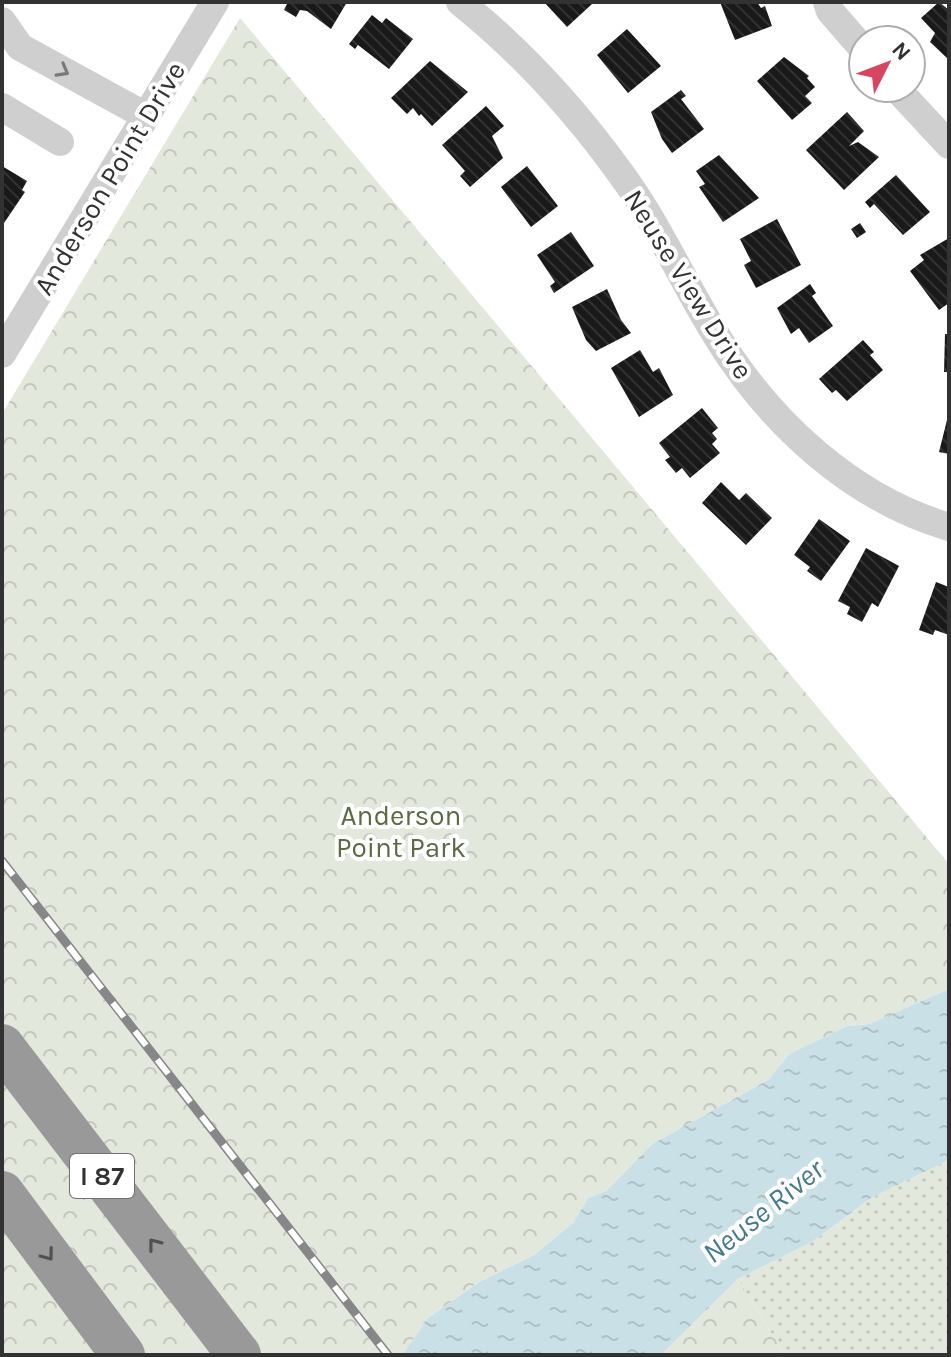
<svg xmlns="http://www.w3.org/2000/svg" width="951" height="1357" viewBox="0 0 951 1357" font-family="Karla,sans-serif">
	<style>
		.grass { fill: url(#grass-dots) }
		.forest { fill: url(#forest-crowns) }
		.water { fill: url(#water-ripples) }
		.building { fill: url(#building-back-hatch) }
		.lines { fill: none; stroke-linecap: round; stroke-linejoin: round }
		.street { stroke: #cfcfcf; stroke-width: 28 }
		.highway { stroke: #999; stroke-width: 44 }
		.rail-casing { stroke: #878787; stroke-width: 9 }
		.rail { stroke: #fff; stroke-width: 6; stroke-dasharray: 18; stroke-linecap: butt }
		.oneway { stroke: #797979 }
		.oneway2 { stroke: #515151 }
		.labels { text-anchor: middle; stroke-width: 8; stroke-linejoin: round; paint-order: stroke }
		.shield { fill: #fff; stroke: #707070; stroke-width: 2 }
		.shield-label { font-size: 26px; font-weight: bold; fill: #323232 }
		.street-label { font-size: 28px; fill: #323232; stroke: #fff }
		.park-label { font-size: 28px; fill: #5a6b42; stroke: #fff }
		.water-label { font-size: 30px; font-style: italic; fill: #457b8f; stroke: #fff }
	</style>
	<defs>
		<pattern id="grass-dots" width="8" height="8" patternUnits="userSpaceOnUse" patternTransform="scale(2)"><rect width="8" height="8" fill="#e3e8dc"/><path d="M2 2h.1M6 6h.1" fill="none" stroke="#c3c7bd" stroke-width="1.8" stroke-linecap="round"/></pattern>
		<pattern id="forest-crowns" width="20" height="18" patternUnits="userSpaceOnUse" patternTransform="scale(2)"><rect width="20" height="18" fill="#e3e8dc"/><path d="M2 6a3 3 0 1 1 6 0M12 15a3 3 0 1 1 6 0" fill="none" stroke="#c3c7bd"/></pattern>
		<pattern id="water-ripples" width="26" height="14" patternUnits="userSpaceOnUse" patternTransform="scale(2)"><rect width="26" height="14" fill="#cae0e7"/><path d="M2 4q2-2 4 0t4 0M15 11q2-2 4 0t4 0" fill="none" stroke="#aec1c7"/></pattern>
		<pattern id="building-back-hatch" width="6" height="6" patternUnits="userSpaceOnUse" patternTransform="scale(2)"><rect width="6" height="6" fill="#191919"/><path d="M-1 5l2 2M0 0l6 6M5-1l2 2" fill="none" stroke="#323232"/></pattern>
	</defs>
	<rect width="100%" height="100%" fill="#fff"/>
	<path class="grass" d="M949 1160V1355H785L738 1279 812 1242 871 1198Z"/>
	<path class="forest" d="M240 18 949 864V989L869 1024 847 1026 789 1054 768 1080 652 1144 606 1191 588 1198 573 1223 534 1255 479 1282 428 1318 402 1355H2V414Z
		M738 1279 785 1355H661Z"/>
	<path class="water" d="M949 989V1160L871 1198 812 1242 738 1279 661 1355H402L428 1318 479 1282 534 1255 573 1223 588 1198 606 1191 652 1144 768 1080 789 1054 847 1026 869 1024Z"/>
	<path class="building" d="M288 2H347L331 29 307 11 300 10 296 17 284 10Z
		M544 2H591L592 4 567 27Z
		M720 2H757L761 8 765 6 772 26 735 40Z
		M939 2 949 10V60L930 42 935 33 921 18Z
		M372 15 382 23 386 18 413 39 389 69 358 45 355 49 349 44Z
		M627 29 661 66 628 93 597 55Z
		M784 57 809 76 807 78 815 87 805 96 812 103 792 120 757 81Z
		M430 61 468 92 432 126 421 114 419 116 413 108 407 114 391 98Z
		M681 90 686 96 681 99 704 129 672 153 662 139 651 112Z
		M486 106 504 126 492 136 503 158 470 187 460 176 465 171 442 145Z
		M847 112 864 131 849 146 858 142 879 157 844 190 806 150Z
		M719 155 759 198 723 222 699 187 705 184 696 171Z
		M2 166 27 181 22 190 25 192 2 226Z
		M527 166 558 206 531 227 501 187Z
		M896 175 930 212 903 235 874 204 870 208 865 202Z
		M777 219 801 265 756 288 744 265 751 261 740 239Z
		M860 223 866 232 857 238 851 229Z
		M571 232 594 266 554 293 550 286 555 282 537 255Z
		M949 238V303L939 310 910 271 924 260 920 255Z
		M810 284 816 293 812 296 833 326 809 343 799 328 791 334 777 308Z
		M607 289 621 320 631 333 596 351 586 340 572 307Z
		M945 334H949V372H944Z
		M863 340 874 352 870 355 883 370 847 401 836 390 832 393 819 379Z
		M640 350 653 372 659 368 673 395 639 417 611 368Z
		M702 408 718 428 712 433 717 439 712 444 720 453 690 478 682 468 676 473 665 460 670 457 659 443Z
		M949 412V454L939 452Z
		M721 482 739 500 746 493 772 518 746 545 702 503Z
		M819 519 850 541 821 581 807 571 810 567 794 555Z
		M866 548 899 566 878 607 872 603 862 622 847 614 850 607 838 601Z
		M936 582 949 587V635L935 630 933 635 919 630Z"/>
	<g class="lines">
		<path class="street" d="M460 2C521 51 575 110 621 174 658 224 683 282 716 335 769 422 851 498 949 527
			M827 2 830 11 863 49
			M2 21 20 47 146 116
			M896 88 949 145
			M2 107 60 142
			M2 354 215 2"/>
		<path class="highway" d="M2 1046 239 1355
			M2 1193 123 1355"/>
		<defs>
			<path id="rail" d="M2 861 388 1355"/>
		</defs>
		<use href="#rail" class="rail-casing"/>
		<use href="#rail" class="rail"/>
	</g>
	<defs><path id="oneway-chevron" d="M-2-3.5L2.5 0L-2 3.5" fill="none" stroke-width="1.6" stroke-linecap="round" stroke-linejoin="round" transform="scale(2)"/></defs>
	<use class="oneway" href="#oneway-chevron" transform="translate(63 71) rotate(29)"/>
	<g class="oneway2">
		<use href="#oneway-chevron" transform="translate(154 1244) rotate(-128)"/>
		<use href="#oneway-chevron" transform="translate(48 1255) rotate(53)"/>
	</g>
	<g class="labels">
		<rect class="shield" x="70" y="1154" width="64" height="44" rx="6"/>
		<g class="shield-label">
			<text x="102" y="1185">I 87</text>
		</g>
		<g class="street-label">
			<text transform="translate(109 178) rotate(-59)" y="10">Anderson Point Drive</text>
			<text transform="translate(689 284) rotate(58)" y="10">Neuse View Drive</text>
		</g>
		<g class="park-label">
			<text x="401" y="825">Anderson<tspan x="401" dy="32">Point Park</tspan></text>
		</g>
		<g class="water-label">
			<text transform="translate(763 1211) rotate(-39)" y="10">Neuse River</text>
		</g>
	</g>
	<rect width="951" height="1357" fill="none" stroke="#323232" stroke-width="8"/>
	<g transform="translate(887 64) rotate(48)"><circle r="38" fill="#ffffff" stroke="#adadad" stroke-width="2"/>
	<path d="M0-6L14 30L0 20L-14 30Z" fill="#d84562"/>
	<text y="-12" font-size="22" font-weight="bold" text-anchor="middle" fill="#323232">N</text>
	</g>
</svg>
